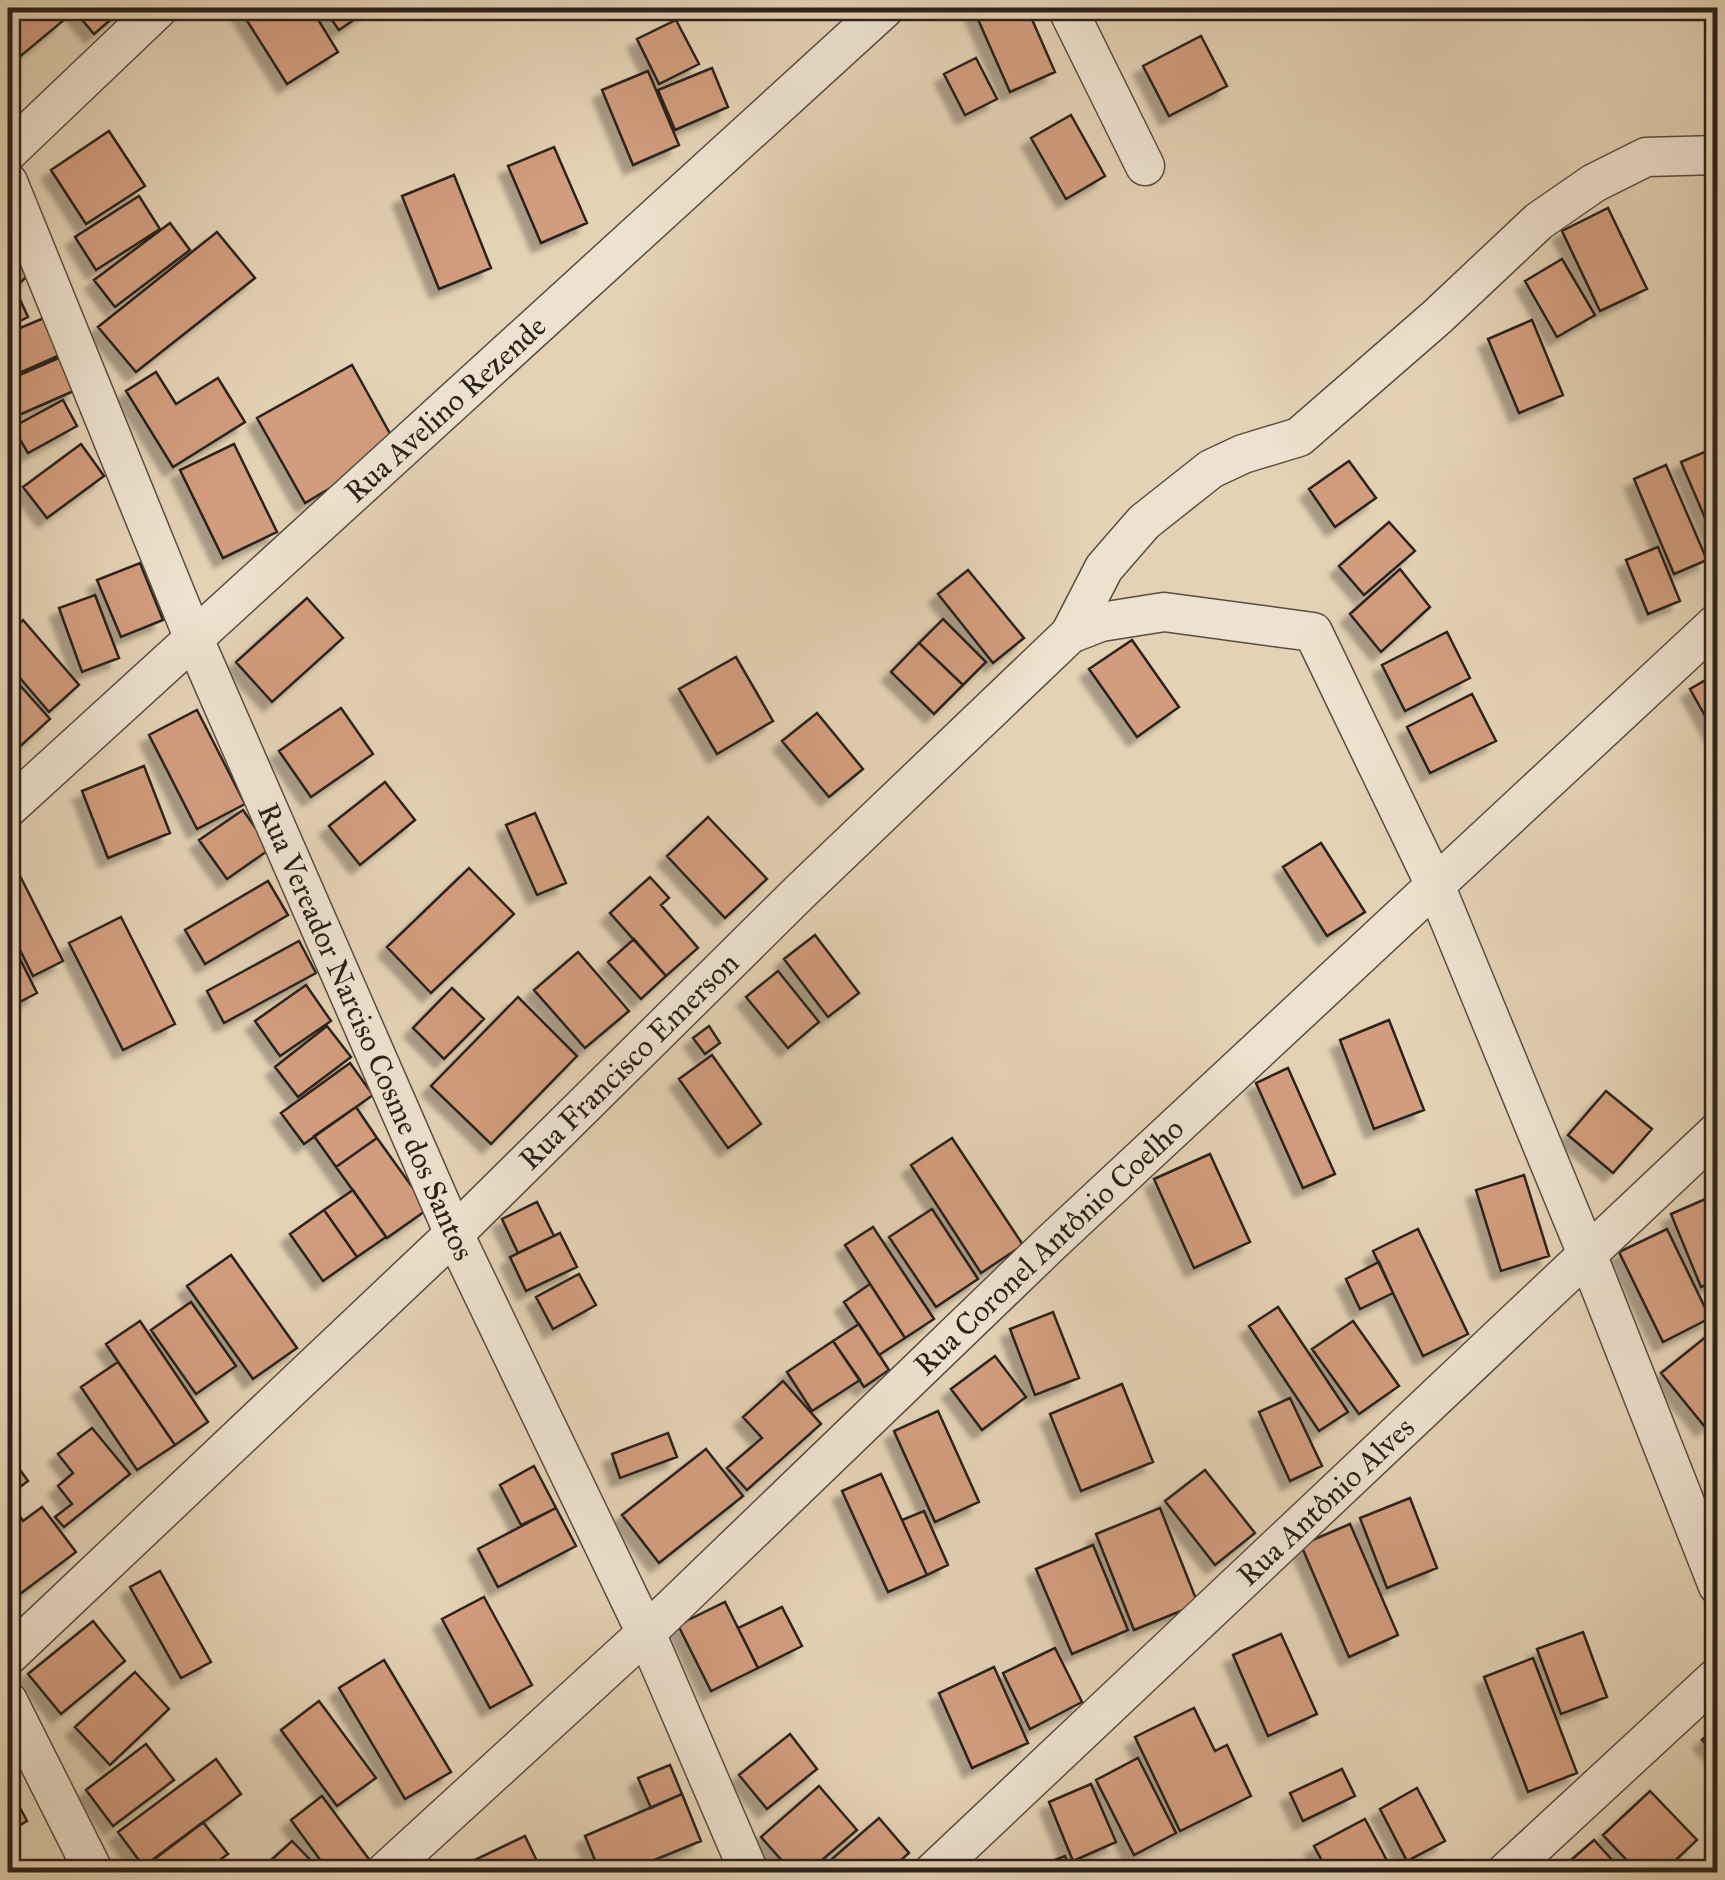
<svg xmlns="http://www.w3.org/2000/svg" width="1725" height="1880" viewBox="0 0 1725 1880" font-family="'IM FELL Great Primer',serif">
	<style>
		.building { fill: #d29d7e; stroke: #2b211a; stroke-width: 2.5; filter: url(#shadow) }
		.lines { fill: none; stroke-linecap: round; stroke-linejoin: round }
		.minor-casing { stroke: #594d41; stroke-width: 41 }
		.minor { stroke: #ede2cf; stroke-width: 38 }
		.labels { text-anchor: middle; stroke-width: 8; stroke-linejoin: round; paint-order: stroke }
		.street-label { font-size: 30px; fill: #2b211a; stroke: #ede2cf }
	</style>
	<defs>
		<filter id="shadow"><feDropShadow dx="-9" dy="9" stdDeviation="2.5" flood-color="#0004"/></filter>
	</defs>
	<rect width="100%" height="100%" fill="#e4d2b5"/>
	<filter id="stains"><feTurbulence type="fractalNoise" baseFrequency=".002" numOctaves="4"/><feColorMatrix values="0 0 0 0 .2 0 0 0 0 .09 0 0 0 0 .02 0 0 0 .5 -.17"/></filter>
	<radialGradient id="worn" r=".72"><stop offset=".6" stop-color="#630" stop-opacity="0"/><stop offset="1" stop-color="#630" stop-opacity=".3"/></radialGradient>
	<path class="building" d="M23 8H53L64 20 11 64 8 60V21Z
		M72 8H119L122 10 94 34Z
		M239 8H311L338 52 287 84Z
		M323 8H371L339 30Z
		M973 8H1027L1055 72 1010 92Z
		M676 20 699 64 659 84 637 39Z
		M1201 36 1227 86 1169 116 1143 66Z
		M976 58 997 99 965 115 944 74Z
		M712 68 728 107 675 130 658 90Z
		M648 71 679 145 633 165 602 90Z
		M1071 115 1105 176 1066 199 1031 138Z
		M109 131 145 186 86 224 51 170Z
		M554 147 587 223 541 243 508 166Z
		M454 175 491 268 439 289 402 196Z
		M139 196 160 229 96 270 75 237Z
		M1608 208 1647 289 1600 311 1562 231Z
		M170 223 190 250 115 307 94 280Z
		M217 232 255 278 136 372 98 327Z
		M8 238 22 255 8 268Z
		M19 259 31 273 8 293V268Z
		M1562 259 1595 315 1557 337 1525 281Z
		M18 295 28 317 8 327V299Z
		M44 318 60 355 8 378V333Z
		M1532 320 1563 395 1519 413 1488 339Z
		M61 357 76 390 12 418 8 407V380Z
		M352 365 398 448 305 503 257 418Z
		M156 372 176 404 218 378 245 422 173 467 126 391Z
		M63 400 77 426 28 453 13 427Z
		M81 444 104 476 47 518 23 487Z
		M234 444 277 532 223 558 180 470Z
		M1714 448 1718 456V548L1681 462Z
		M1349 461 1376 498 1335 527 1309 489Z
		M1666 465 1707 560 1674 574 1634 479Z
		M1389 522 1415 551 1364 595 1339 566Z
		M1658 547 1680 601 1648 614 1626 560Z
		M140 563 163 620 121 637 97 580Z
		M1400 569 1430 607 1381 652 1350 614Z
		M968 570 1024 638 993 663 938 594Z
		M95 595 119 658 82 672 59 608Z
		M307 598 343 638 272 702 236 662Z
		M943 619 986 662 963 685 919 643Z
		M23 620 79 685 49 712 8 664V634Z
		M1447 632 1470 678 1405 711 1382 665Z
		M1132 640 1179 707 1137 737 1089 669Z
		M919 643 963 685 934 714 891 672Z
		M736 657 773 721 717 754 679 689Z
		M8 672 50 719 14 752 8 744Z
		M1718 673V739L1690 689Z
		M1472 694 1496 741 1430 773 1407 727Z
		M341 708 373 754 311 797 279 751Z
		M197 710 245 804 197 829 149 735Z
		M817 713 863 769 829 797 782 741Z
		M144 766 170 833 108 858 82 791Z
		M385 782 415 820 360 865 329 826Z
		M243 810 270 849 227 879 199 840Z
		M535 813 566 883 537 895 506 825Z
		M708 817 767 879 725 918 667 856Z
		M1321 843 1365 912 1327 936 1283 867Z
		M15 866 63 961 33 976 8 926V870Z
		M469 868 514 914 431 993 387 947Z
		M650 877 669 898 661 905 698 948 666 976 610 913Z
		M268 881 288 915 205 964 185 930Z
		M121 917 175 1024 123 1050 69 943Z
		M8 935 37 993 8 1008Z
		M815 935 859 993 828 1017 784 959Z
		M634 939 666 976 641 999 608 962Z
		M299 941 316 973 224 1023 207 991Z
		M578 952 629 1011 585 1048 534 990Z
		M778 971 819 1022 788 1048 746 997Z
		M306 985 331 1021 280 1056 255 1021Z
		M452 988 484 1019 444 1059 413 1028Z
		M518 997 577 1056 491 1144 431 1086Z
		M1389 1020 1424 1110 1374 1129 1340 1040Z
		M327 1026 351 1057 298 1097 275 1067Z
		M709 1026 720 1043 705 1054 693 1038Z
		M712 1055 761 1124 728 1148 679 1079Z
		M350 1063 373 1095 304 1144 281 1113Z
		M1288 1068 1335 1174 1303 1188 1256 1083Z
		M1606 1091 1652 1129 1613 1173 1568 1135Z
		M356 1107 377 1138 336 1167 314 1136Z
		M377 1138 428 1209 387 1238 336 1167Z
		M952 1138 1023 1245 981 1273 911 1165Z
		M1210 1154 1250 1242 1194 1268 1154 1179Z
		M1524 1175 1549 1256 1501 1271 1476 1190Z
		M353 1190 386 1237 357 1257 324 1210Z
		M1717 1194 1718 1280 1701 1287 1671 1214Z
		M537 1202 554 1236 518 1253 502 1219Z
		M932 1209 978 1279 936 1307 889 1237Z
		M324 1210 357 1257 323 1281 290 1234Z
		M873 1227 934 1319 905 1338 845 1245Z
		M1418 1229 1468 1334 1423 1356 1373 1251Z
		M1667 1229 1710 1318 1663 1342 1619 1252Z
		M560 1233 577 1267 526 1291 510 1257Z
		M231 1255 297 1348 253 1379 187 1286Z
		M1379 1262 1393 1293 1360 1309 1346 1279Z
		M579 1274 596 1305 553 1329 536 1297Z
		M870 1284 905 1338 879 1355 844 1302Z
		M191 1302 236 1366 196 1394 151 1330Z
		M1278 1307 1348 1412 1319 1431 1249 1326Z
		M1053 1312 1079 1378 1035 1395 1010 1329Z
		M140 1321 208 1422 175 1445 106 1344Z
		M1353 1321 1399 1386 1359 1414 1312 1349Z
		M859 1324 889 1370 864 1387 833 1341Z
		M1718 1327V1417L1705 1427 1661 1373Z
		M833 1341 860 1380 812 1411 787 1372Z
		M995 1356 1026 1397 982 1430 951 1389Z
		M118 1362 175 1445 137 1470 81 1387Z
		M783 1381 821 1424 747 1490 727 1468 762 1438 743 1417Z
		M1122 1384 1153 1462 1081 1491 1050 1414Z
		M1290 1398 1322 1466 1290 1481 1259 1412Z
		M938 1411 979 1502 935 1522 894 1431Z
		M92 1428 130 1474 64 1527 55 1517 72 1504 58 1486 73 1473 58 1454Z
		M668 1433 677 1457 620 1478 612 1454Z
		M706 1449 743 1496 659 1563 622 1515Z
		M8 1453 28 1481 8 1496Z
		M534 1466 556 1508 521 1525 500 1485Z
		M1205 1470 1255 1533 1215 1565 1165 1501Z
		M881 1474 927 1575 888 1592 842 1491Z
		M1410 1498 1437 1568 1387 1588 1360 1518Z
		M42 1507 76 1552 8 1603V1517L16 1510 23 1521Z
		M556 1508 576 1546 498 1587 478 1549Z
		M1160 1508 1198 1604 1134 1630 1096 1534Z
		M924 1511 948 1565 927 1575 902 1520Z
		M1350 1524 1398 1635 1349 1657 1301 1545Z
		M1093 1545 1128 1630 1072 1654 1036 1569Z
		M160 1571 211 1662 181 1678 130 1587Z
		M484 1597 532 1685 490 1708 442 1619Z
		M725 1602 758 1668 711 1691 678 1625Z
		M782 1607 802 1646 758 1668 738 1628Z
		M93 1621 125 1661 61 1714 28 1674Z
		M1583 1632 1607 1697 1561 1714 1537 1649Z
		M1281 1634 1317 1714 1268 1736 1233 1655Z
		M1055 1648 1082 1702 1030 1729 1003 1673Z
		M1533 1658 1577 1773 1528 1792 1484 1677Z
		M384 1660 451 1772 405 1799 339 1688Z
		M994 1667 1028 1743 972 1768 939 1693Z
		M135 1672 169 1709 110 1765 75 1727Z
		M319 1701 376 1778 337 1806 281 1730Z
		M1194 1708 1215 1751 1227 1745 1251 1796 1180 1831 1135 1737Z
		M1718 1726V1756L1702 1740Z
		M790 1734 817 1769 767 1809 739 1775Z
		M146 1744 174 1780 113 1826 86 1790Z
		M1138 1758 1176 1833 1134 1855 1096 1780Z
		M216 1759 241 1794 144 1867 118 1832Z
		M670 1765 682 1794 651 1808 638 1778Z
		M1342 1769 1355 1796 1303 1821 1290 1793Z
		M1091 1784 1116 1842 1073 1861 1049 1802Z
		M8 1785 27 1821 8 1832Z
		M819 1786 857 1830 808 1872H792L761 1837Z
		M1417 1788 1445 1841 1407 1861 1380 1809Z
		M1650 1791 1697 1840 1663 1872H1638L1603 1835Z
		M682 1794 701 1841 625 1872H600L585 1836Z
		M322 1796 374 1866 365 1872H329L291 1820Z
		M879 1818 909 1853 888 1872H817Z
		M1365 1819 1393 1872H1328L1314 1846Z
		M203 1822 228 1854 203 1872H136Z
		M525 1836 542 1872H468L464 1865Z
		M1594 1840 1623 1872H1568L1563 1867Z
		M292 1841 322 1872H258Z
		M1065 1856 1071 1872H1023Z"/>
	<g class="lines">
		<defs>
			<g id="minor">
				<path d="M1067 8 1145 166"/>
				<path d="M8 152 159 8"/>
				<path id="s1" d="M8 182 194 639 454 1234 646 1633 749 1872"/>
				<path d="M1070 634 1104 568 1144 522 1211 469 1243 454 1299 437 1437 317 1539 221 1594 183 1646 157 1718 155"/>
				<path id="s2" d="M8 808 885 8"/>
				<path id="s3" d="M8 1656 454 1234 802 890 1070 634 1101 622 1164 612 1313 632 1435 885 1587 1254 1718 1586"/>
				<path d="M8 1701 94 1872"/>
				<path id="s4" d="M385 1872 646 1633 1052 1242 1718 622"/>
				<path id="s5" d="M933 1872 1718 1131"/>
				<path d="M1506 1872 1718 1676"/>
			</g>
		</defs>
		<use href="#minor" class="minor-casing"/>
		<use href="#minor" class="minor"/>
	</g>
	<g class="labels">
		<g class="street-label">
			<text dy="10" stroke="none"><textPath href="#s2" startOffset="592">Rua Avelino Rezende</textPath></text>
			<text dy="10" stroke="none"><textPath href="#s1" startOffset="922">Rua Vereador Narciso Cosme dos Santos</textPath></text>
			<text dy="10" stroke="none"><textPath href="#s3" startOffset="860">Rua Francisco Emerson</textPath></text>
			<text dy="10" stroke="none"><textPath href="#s4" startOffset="912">Rua Coronel Antônio Coelho</textPath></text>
			<text dy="10" stroke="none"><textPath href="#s5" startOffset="540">Rua Antônio Alves</textPath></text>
		</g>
	</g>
	<rect width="1725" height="1880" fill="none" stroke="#e4d2b5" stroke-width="40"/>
	<rect x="10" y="10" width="1705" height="1860" fill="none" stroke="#2b211a" stroke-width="5"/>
	<rect x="20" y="20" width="1685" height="1840" fill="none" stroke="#2b211a" stroke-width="2.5"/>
	<rect width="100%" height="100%" filter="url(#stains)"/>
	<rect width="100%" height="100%" fill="url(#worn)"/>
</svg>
